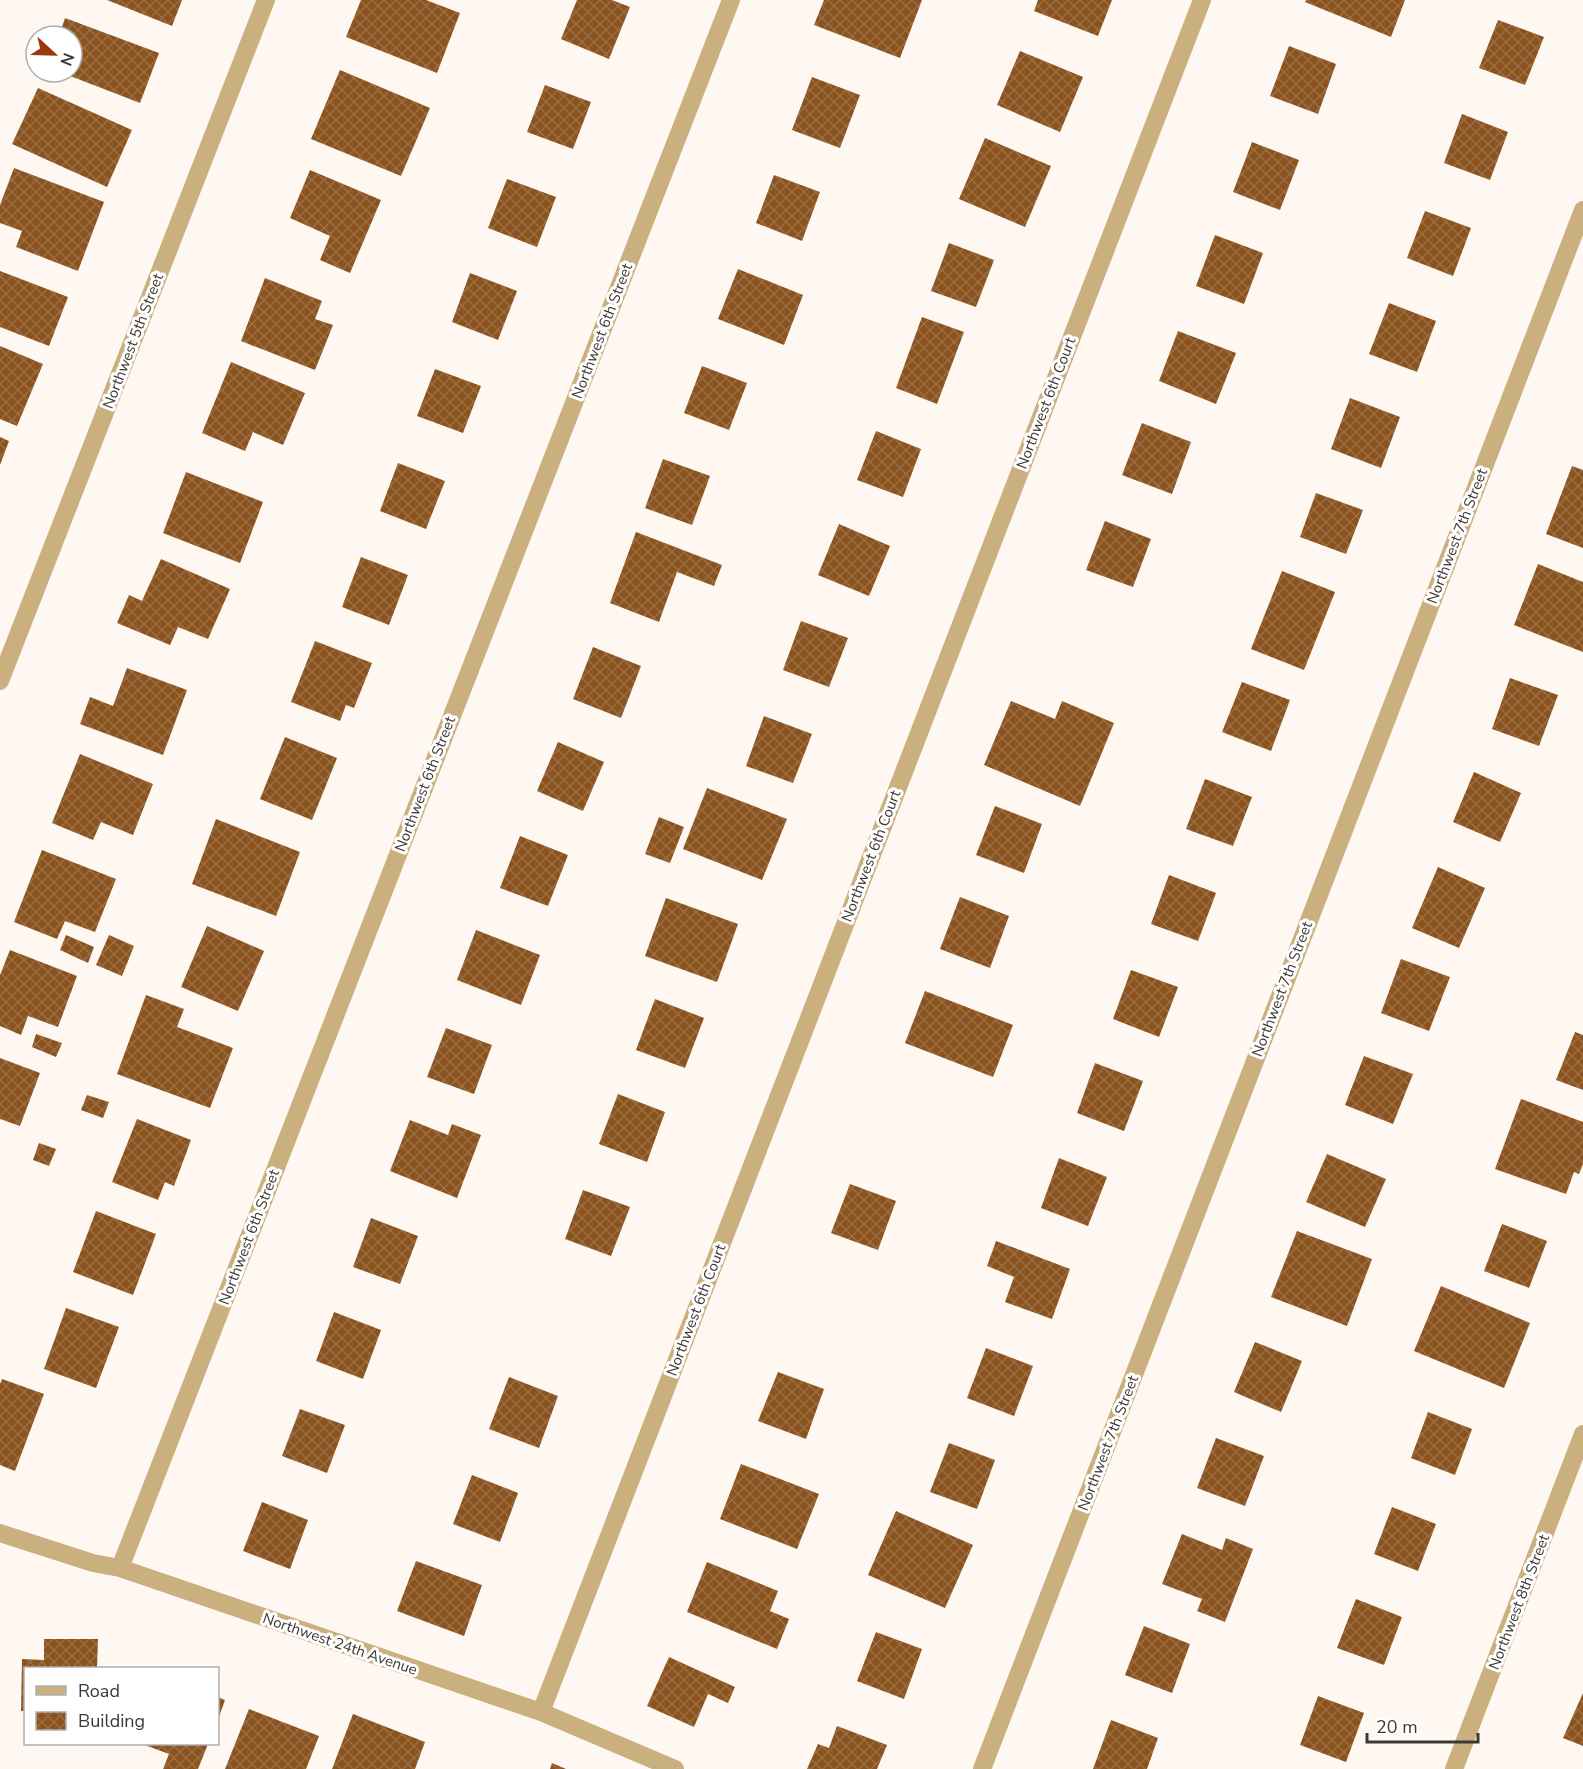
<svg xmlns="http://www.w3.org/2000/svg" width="1583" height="1769" viewBox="0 0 1583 1769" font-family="'Nunito Sans',sans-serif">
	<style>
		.building { fill: url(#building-cross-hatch) }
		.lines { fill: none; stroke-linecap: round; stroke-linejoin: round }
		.minor { stroke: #cbb07f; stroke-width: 18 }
		.labels { text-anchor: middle; stroke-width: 6; stroke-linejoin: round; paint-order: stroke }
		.street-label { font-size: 15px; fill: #3d3834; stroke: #fff }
	</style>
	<defs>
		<pattern id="building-cross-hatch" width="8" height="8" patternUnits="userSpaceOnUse" patternTransform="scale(1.5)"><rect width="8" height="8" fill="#8b531d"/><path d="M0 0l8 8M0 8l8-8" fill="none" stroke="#9a6f46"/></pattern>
	</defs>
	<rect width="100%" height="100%" fill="#fff7f1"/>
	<path class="building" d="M107 0H182L172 26Z
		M361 0H426L460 13 437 73 346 37Z
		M577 0H612L630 7 609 59 561 39Z
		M824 0H922L900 58 814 25Z
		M1038 0H1112L1098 36 1034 11Z
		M1306 0H1405L1391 37 1305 2Z
		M65 18 159 53 140 103 60 72H72V36H59Z
		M1498 20 1544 37 1525 85 1479 68Z
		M1289 46 1336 64 1318 114 1270 96Z
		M1020 51 1083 77 1060 132 997 105Z
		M340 70 430 108 401 176 311 139Z
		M812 77 860 95 840 148 792 130Z
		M545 85 591 102 573 149 527 132Z
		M38 88 132 130 107 187 12 144Z
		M1462 114 1508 132 1490 180 1444 163Z
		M985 138 1051 166 1025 227 959 199Z
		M1252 142 1299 160 1280 210 1233 192Z
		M14 168 104 202 78 271 16 247 22 231 0 223V205Z
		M310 170 381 200 350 273 320 260 330 236 290 218Z
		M774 175 820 192 802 241 756 223Z
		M507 179 556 197 537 247 488 228Z
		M1425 211 1471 228 1453 276 1407 258Z
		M1215 235 1263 253 1244 304 1196 286Z
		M949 243 994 260 976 307 931 291Z
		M738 269 803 295 784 345 718 319Z
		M0 271 68 297 49 346 0 327Z
		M470 273 517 291 498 340 452 322Z
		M265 278 322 301 315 319 333 325 315 370 241 341Z
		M1389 303 1436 321 1417 372 1369 354Z
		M922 317 964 332 937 404 896 388Z
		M1178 331 1236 353 1216 404 1159 381Z
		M0 346 43 364 17 426 0 419Z
		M231 362 305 393 283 445 253 432 245 451 202 433Z
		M702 366 747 383 729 430 684 413Z
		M435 369 481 386 463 433 417 416Z
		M1350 398 1400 417 1381 468 1331 449Z
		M1142 423 1191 442 1172 494 1122 475Z
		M876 431 921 449 903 497 857 480Z
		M0 437 9 441 0 465Z
		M663 459 710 476 692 525 645 508Z
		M398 463 445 481 426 529 380 511Z
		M1572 466 1583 470V548L1546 534Z
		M186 472 263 502 240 563 163 533Z
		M1316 493 1363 510 1346 554 1300 537Z
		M1105 521 1151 539 1133 587 1086 570Z
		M839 524 890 546 869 596 818 575Z
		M636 532 722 565 714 586 677 572 659 622 610 603Z
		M361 557 408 575 389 625 342 607Z
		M161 559 230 589 208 639 178 627 170 645 117 623 129 595 142 601Z
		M1538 564 1583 582V652L1514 625Z
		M1282 571 1335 592 1304 670 1251 649Z
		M801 621 848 638 829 687 783 670Z
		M315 641 372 663 354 708 346 705 340 721 291 702Z
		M593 647 641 666 621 718 573 699Z
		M127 668 187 690 163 755 80 724 90 697 113 706Z
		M1510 678 1558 695 1539 746 1492 729Z
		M1242 682 1290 700 1271 751 1222 732Z
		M1011 701 1055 719 1062 701 1114 723 1080 806 984 765Z
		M764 716 812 734 793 783 746 766Z
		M285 737 337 758 312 820 260 799Z
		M558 742 604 762 583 811 537 791Z
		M80 754 153 784 133 835 101 822 93 840 52 823Z
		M1474 772 1521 793 1500 842 1453 822Z
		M1205 779 1252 797 1233 846 1186 829Z
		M707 788 787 819 762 880 683 849Z
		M995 806 1042 824 1024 873 976 855Z
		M659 817 684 827 670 863 645 854Z
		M216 819 300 852 276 916 192 884Z
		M520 836 568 855 548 906 500 888Z
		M42 850 116 879 95 932 65 921 57 939 14 922Z
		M1438 867 1485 888 1459 948 1412 928Z
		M1169 875 1216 893 1198 941 1151 924Z
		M960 897 1009 916 990 968 940 949Z
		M666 898 738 924 717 982 645 956Z
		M207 926 264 951 238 1011 181 987Z
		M476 930 540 955 521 1005 457 980Z
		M66 935 94 947 88 963 60 950Z
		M109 935 134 946 122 976 96 965Z
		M10 950 77 976 58 1027 28 1016 21 1035 0 1026V975Z
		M1401 959 1450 977 1429 1031 1381 1013Z
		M1131 970 1178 987 1159 1037 1113 1019Z
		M925 991 1013 1025 993 1077 905 1043Z
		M146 995 184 1009 177 1027 233 1048 210 1108 117 1074Z
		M655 999 704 1018 685 1068 636 1050Z
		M446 1028 492 1045 474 1094 427 1077Z
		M1575 1032 1583 1035V1090L1556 1080Z
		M36 1034 62 1043 56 1057 32 1047Z
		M1364 1056 1413 1074 1393 1124 1345 1105Z
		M0 1058 40 1073 20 1126 0 1119Z
		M1095 1063 1143 1081 1124 1131 1077 1113Z
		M618 1094 665 1112 647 1162 599 1144Z
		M87 1095 109 1102 103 1118 81 1110Z
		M1521 1099 1583 1122V1164L1579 1174 1574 1172 1566 1194 1495 1169Z
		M137 1119 191 1140 174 1186 165 1182 158 1200 112 1182Z
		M410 1120 448 1135 452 1124 481 1135 457 1198 390 1171Z
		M39 1143 56 1149 49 1166 33 1160Z
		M1327 1154 1386 1179 1365 1227 1306 1202Z
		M1059 1158 1107 1177 1088 1226 1041 1208Z
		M850 1184 896 1201 878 1250 831 1233Z
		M583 1190 630 1207 611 1256 565 1239Z
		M96 1211 156 1234 133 1295 73 1272Z
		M371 1218 418 1236 400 1284 353 1267Z
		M1502 1224 1547 1241 1529 1288 1484 1271Z
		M1297 1231 1372 1259 1347 1326 1271 1297Z
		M996 1241 1070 1269 1052 1319 1005 1302 1014 1277 987 1266Z
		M1441 1286 1530 1323 1504 1388 1414 1351Z
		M66 1308 119 1327 96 1388 44 1369Z
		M334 1312 381 1330 363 1379 316 1361Z
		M1255 1342 1302 1361 1281 1412 1234 1392Z
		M986 1348 1033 1366 1014 1416 967 1398Z
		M778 1372 824 1389 806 1439 758 1421Z
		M509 1377 558 1396 539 1448 489 1429Z
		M2 1379 44 1394 15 1471 0 1465V1384Z
		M300 1409 345 1425 327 1473 282 1456Z
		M1428 1412 1472 1429 1455 1475 1411 1458Z
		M1216 1438 1264 1456 1245 1506 1197 1488Z
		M949 1443 995 1460 977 1509 930 1492Z
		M741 1464 819 1494 797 1549 720 1519Z
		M472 1475 518 1493 500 1542 453 1524Z
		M262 1502 308 1520 290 1569 243 1551Z
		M1392 1507 1436 1524 1418 1571 1374 1554Z
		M896 1511 973 1545 945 1608 868 1575Z
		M1182 1534 1222 1550 1226 1538 1253 1549 1225 1622 1197 1611 1202 1599 1162 1584Z
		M416 1561 482 1585 464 1636 397 1611Z
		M707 1562 778 1591 770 1611 789 1619 777 1649 687 1612Z
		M1356 1599 1402 1617 1384 1665 1337 1648Z
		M1144 1626 1190 1644 1172 1693 1125 1675Z
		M876 1632 922 1649 904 1699 857 1681Z
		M44 1639H98L97 1668H26V1711H21L22 1659 44 1660Z
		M669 1657 735 1687 728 1703 708 1694 694 1727 647 1706Z
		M1583 1693V1746L1563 1738Z
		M1318 1696 1364 1713 1346 1762 1300 1745Z
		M218 1697 225 1700 218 1720Z
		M249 1709 319 1736 306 1769H225Z
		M353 1714 425 1742 415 1769H332Z
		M1111 1720 1158 1738 1147 1769H1093Z
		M837 1726 887 1745 877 1769H807L818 1744 829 1748Z
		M142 1744H208L198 1769H163L169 1754Z
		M552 1763 566 1769H550Z"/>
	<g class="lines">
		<path class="minor" d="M0 681 266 0
			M0 1533 93 1563 120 1568 541 1712 675 1769
			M120 1568 731 0
			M541 1712 1202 0
			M982 1769 1583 210
			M1454 1769 1583 1434"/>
	</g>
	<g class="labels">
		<g class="street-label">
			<text transform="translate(602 331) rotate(-69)" y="5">Northwest 6th Street</text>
			<text transform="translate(133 341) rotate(-69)" y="5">Northwest 5th Street</text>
			<text transform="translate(1046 403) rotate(-69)" y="5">Northwest 6th Court</text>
			<text transform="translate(1457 536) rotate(-69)" y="5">Northwest 7th Street</text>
			<text transform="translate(425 784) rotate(-69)" y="5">Northwest 6th Street</text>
			<text transform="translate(871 856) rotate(-69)" y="5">Northwest 6th Court</text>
			<text transform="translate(1282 989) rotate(-69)" y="5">Northwest 7th Street</text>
			<text transform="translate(249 1237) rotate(-69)" y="5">Northwest 6th Street</text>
			<text transform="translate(696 1310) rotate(-69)" y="5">Northwest 6th Court</text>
			<text transform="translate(1108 1443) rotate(-69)" y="5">Northwest 7th Street</text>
			<text transform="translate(1519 1602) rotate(-69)" y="5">Northwest 8th Street</text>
			<text transform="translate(340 1644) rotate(19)" y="5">Northwest 24th Avenue</text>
		</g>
	</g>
	<rect x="24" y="1667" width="195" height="78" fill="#ffffff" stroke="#b1afae" stroke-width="1.5"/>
	<rect x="36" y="1686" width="30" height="9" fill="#cbb07f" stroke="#b1afae" stroke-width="1.5"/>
	<text x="78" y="1697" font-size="18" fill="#3d3834">Road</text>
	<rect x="36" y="1712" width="30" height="18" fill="url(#building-cross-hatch)" stroke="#b1afae" stroke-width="1.5"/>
	<text x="78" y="1727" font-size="18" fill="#3d3834">Building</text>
	<g transform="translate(54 54) rotate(112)"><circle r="28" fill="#ffffff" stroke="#b1afae" stroke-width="1.5"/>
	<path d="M0-4.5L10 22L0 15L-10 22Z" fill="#9d370e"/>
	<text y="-9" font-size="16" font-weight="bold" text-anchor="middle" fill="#3d3834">N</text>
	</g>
	<path d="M1367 1733v9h111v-9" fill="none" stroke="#3d3834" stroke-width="3"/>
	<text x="1376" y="1733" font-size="18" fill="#3d3834" stroke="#ffffff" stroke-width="4.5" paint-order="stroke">20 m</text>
</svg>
